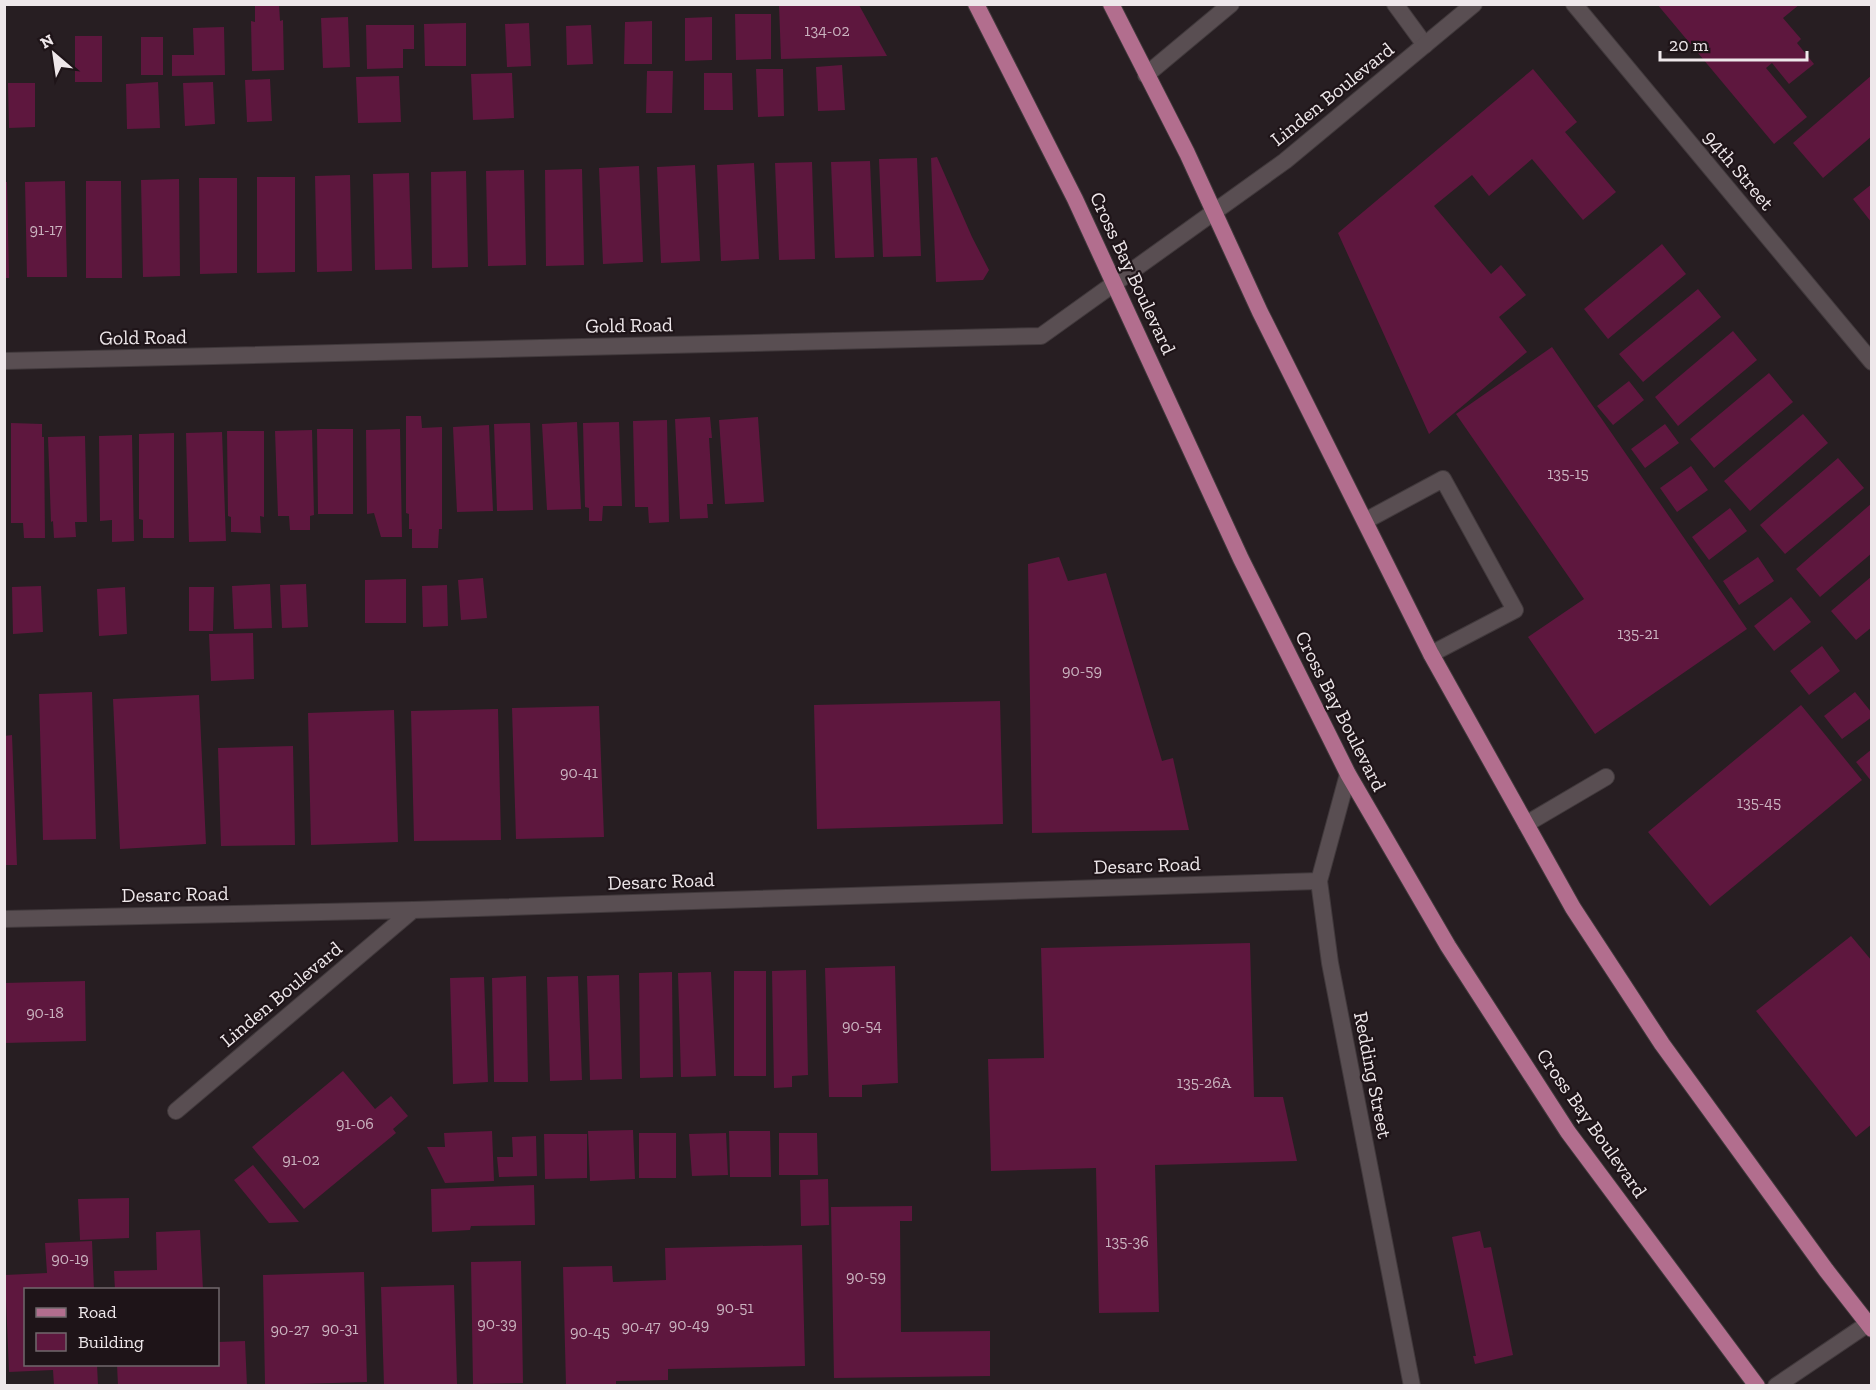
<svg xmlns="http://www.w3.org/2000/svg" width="1876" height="1390" viewBox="0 0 1876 1390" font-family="'Zilla Slab',serif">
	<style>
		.building { fill: #5e173e }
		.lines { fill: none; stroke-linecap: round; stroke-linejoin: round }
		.service-casing { stroke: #41393c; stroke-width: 18 }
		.minor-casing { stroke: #41393c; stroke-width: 18 }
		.tertiary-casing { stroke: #41393c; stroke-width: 18 }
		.primary-casing { stroke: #41393c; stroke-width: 18 }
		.service { stroke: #594e52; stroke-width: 16 }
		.minor { stroke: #594e52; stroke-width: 16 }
		.tertiary { stroke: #594e52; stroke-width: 16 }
		.primary { stroke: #b26e8e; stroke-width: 16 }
		.labels { text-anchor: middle; stroke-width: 4.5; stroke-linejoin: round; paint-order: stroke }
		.number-label { font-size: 16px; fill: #cab3bf }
		.street-label { font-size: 20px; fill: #eee7ea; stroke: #1e1418 }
	</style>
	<rect width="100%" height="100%" fill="#271e22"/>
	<path class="building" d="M255 4H279L280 21 283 20 284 70 252 71 251 21 255 22Z
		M1657 4H1800L1783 18 1801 39 1797 43 1814 64 1789 84 1772 63 1766 68 1807 117 1774 144Z
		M779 5H859L887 56 781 59Z
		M735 14H771V59L736 60Z
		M348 17 350 67 323 68 321 18Z
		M712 17V60L685 61V18Z
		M652 21V64H624L625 22Z
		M466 23V66H425L424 24Z
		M529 23 531 66 507 67 505 24Z
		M366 25H414V49H403V68L367 69Z
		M591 25 593 64 567 65 566 26Z
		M224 27 225 75 172 76V55H194L193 28Z
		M75 36H102V82H75Z
		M141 37H163V75H141Z
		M842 65 845 110 818 111 816 67Z
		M756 69H783L784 116 758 117Z
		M1533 69 1577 122 1565 132 1616 192 1583 220 1532 159 1489 196 1472 175 1434 206 1491 274 1501 265 1526 295 1499 317 1527 352 1429 434 1338 233Z
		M647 71H673L672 113H646Z
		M512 73 514 118 473 120 471 74Z
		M704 73H732L733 110H704Z
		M1872 75V136L1823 178 1793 143Z
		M399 76 401 122 358 123 356 77Z
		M270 79 272 121 247 122 245 80Z
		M158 82 160 128 127 129 126 84Z
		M213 82 215 124 185 126 183 83Z
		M8 83H35V127L9 128Z
		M937 157 972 237 989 270 983 280 936 282 931 158Z
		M917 158 921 256 883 257 879 159Z
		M870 161 874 257 835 258 831 162Z
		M812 162 815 259 779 260 775 163Z
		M754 163 759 259 721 261 717 165Z
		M695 165 700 261 661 263 657 167Z
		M639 166 643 262 603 264 599 168Z
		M582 169 584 265 546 266 545 170Z
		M524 170 526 265 488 266 486 171Z
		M466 171 468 267 432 268 431 172Z
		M409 173 412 269 375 270 373 174Z
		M350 175 352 271 317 272 315 176Z
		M257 177H295V272L257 273Z
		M199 178H237V273L200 274Z
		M179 179 180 276 143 277 141 180Z
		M65 181 67 277H27L25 182Z
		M86 181H121L122 278H86Z
		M4 182H7L9 278H4Z
		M1872 184V223L1853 199Z
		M1662 244 1686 274 1608 339 1584 309Z
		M1698 289 1721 317 1643 382 1619 354Z
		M1733 331 1757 360 1678 426 1655 397Z
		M1552 347 1747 629 1595 734 1528 637 1584 599 1456 414Z
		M1769 373 1793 402 1714 468 1690 439Z
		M1629 381 1644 400 1613 425 1597 406Z
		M1803 414 1828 443 1750 511 1724 481Z
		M406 416H421L422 428 442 427V529H439L438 548H412V529H409V514L406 513Z
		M710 417 712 438H709L713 504H707L708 518 680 519 675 419Z
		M758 417 764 502 725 504 719 420Z
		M667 420 669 522 649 523 648 507H635L633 421Z
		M577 422 581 509 547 510 542 424Z
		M619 422 622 506H603L602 521H589V508L585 507 583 423Z
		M11 423 42 424V437H44L45 538H24L23 523H11Z
		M530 423 533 510 497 511 494 424Z
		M1665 424 1679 443 1645 468 1631 449Z
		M489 425 493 511 457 512 453 427Z
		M317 429H353V514H318Z
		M400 429 402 537H381L374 513 367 514 366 430Z
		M312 430 314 515 310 516V530H290L289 516H278L275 431Z
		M227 431H264V517L260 516 261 533 231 532V517L228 516Z
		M222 432 226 541 189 542 186 433Z
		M174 433V538H143V520L139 519V434Z
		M132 435 134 541 112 542V520L100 521 99 436Z
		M85 436 87 522H75L76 537 54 538 53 521 51 522 48 437Z
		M1838 458 1864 488 1785 554 1760 525Z
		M1691 466 1708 490 1677 512 1660 488Z
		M1872 503V553L1820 597 1796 569Z
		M1730 508 1747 531 1709 560 1692 537Z
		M1059 557 1068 581 1106 573 1162 761 1173 758 1189 830 1032 833 1028 564Z
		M1758 557 1774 581 1739 605 1723 581Z
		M1872 576V627L1856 640 1831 611Z
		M483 578 487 618 461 620 458 580Z
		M406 579V623H365V580Z
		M270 584 272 628 234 629 232 586Z
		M306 584 308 627 282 628 280 585Z
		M447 585 448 626 423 627 422 586Z
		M41 586 43 632 13 634 12 587Z
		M125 587 127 634 99 636 97 589Z
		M189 587H214L213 631H189Z
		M1791 597 1811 622 1774 651 1754 626Z
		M253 633 254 679 211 681 209 634Z
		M1822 646 1840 671 1809 695 1790 671Z
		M92 692 96 839 43 840 39 694Z
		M1855 692 1872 713V717L1842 739 1824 716Z
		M199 695 206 844 120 849 113 699Z
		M1000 701 1003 824 817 829 814 705Z
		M1801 705 1862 780 1710 906 1648 832Z
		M599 706 604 837 516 839 512 708Z
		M498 709 501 840 414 841 411 711Z
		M394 710 398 842 311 845 308 713Z
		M12 735 17 865H4V736Z
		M293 746 295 845 221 846 218 748Z
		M1872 749V782L1856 762Z
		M1851 936 1872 961V1124L1856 1137 1756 1011Z
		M1250 943 1254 1097H1283L1297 1161 1155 1165 1159 1312 1099 1313 1096 1168 991 1171 988 1059 1044 1058 1041 948Z
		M895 966 898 1083 862 1085V1097H829L825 968Z
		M806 970 808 1075 792 1076V1087L774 1088 772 971Z
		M734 971H766V1076H734Z
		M672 972 673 1077 640 1078 639 973Z
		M711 972 716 1076 681 1077 678 973Z
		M619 975 622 1079 590 1080 587 976Z
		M526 976 528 1082H494L492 978Z
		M578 976 582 1080 550 1081 547 977Z
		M484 977 488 1082 453 1084 450 978Z
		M85 981 86 1041 4 1043V983Z
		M343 1071 375 1109 391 1096 408 1116 393 1129 396 1133 304 1209 252 1147Z
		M633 1130 635 1179 590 1181 588 1131Z
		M492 1131 494 1181 445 1183 427 1147H445L444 1133Z
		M729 1131H770L771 1177H730Z
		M639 1133H676V1178H639Z
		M726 1133 728 1175 692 1176 689 1134Z
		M779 1133H817L818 1175H779Z
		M544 1134H587V1178L545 1179Z
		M536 1136 537 1176 499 1177 497 1157H513L512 1137Z
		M253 1165 299 1222 269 1223 234 1180Z
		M828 1179 829 1225 801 1226 800 1180Z
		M534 1185 535 1225 471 1226 470 1230 432 1232 431 1189Z
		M129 1198V1238L80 1240 78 1199Z
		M912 1206V1221H900L901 1332 990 1331V1376L834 1378 831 1207Z
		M200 1230 203 1290H115L114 1271 157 1270 156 1232Z
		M1480 1231 1484 1248 1491 1247 1513 1355 1475 1364 1473 1356H1476L1452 1237Z
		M92 1241 94 1290H26V1364H97L98 1386H54L53 1370 9 1372 5 1275 47 1273 45 1243Z
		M802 1245 805 1366 668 1369V1380L616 1381V1386H566L563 1267 612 1266 613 1282 666 1280 665 1248Z
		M521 1261 523 1383 473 1384 471 1262Z
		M364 1272 367 1382 265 1385 263 1275Z
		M454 1285 457 1384 384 1386 381 1287Z
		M245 1341 247 1386H118L117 1364H218V1342Z"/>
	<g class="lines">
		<defs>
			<path id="service" d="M1395 4 1425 45
				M1146 75 1231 4
				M1365 521 1443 479 1515 610 1431 654
				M1526 824 1606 777"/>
			<path id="minor" d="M1574 4 1872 362
				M4 361 1041 336 1285 161 1474 4
				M1348 774 1319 881 1330 963 1412 1386
				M4 919 413 910 1319 881
				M176 1111 413 910"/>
			<path id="tertiary" d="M1776 1386 1872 1321"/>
			<path id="primary" d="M976 4 1075 199 1241 559 1348 774 1448 946 1568 1132 1757 1386
				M1111 4 1187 153 1260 312 1431 654 1573 908 1662 1044 1826 1270 1872 1329"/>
		</defs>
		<use href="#service" class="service-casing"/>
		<use href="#minor" class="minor-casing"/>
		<use href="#tertiary" class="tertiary-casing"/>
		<use href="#primary" class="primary-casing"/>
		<use href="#service" class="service"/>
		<use href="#minor" class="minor"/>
		<use href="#tertiary" class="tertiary"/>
		<use href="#primary" class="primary"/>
	</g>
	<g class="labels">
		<g class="number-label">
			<text x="827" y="36">134-02</text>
			<text x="46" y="235">91-17</text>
			<text x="1568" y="479">135-15</text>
			<text x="1638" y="639">135-21</text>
			<text x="1082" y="676">90-59</text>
			<text x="579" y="778">90-41</text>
			<text x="1759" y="808">135-45</text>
			<text x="45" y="1018">90-18</text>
			<text x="862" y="1031">90-54</text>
			<text x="1204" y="1088">135-26A</text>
			<text x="355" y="1129">91-06</text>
			<text x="301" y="1165">91-02</text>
			<text x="1127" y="1247">135-36</text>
			<text x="70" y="1264">90-19</text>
			<text x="866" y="1282">90-59</text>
			<text x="735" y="1313">90-51</text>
			<text x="497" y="1329">90-39</text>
			<text x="689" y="1330">90-49</text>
			<text x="641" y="1332">90-47</text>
			<text x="340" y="1334">90-31</text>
			<text x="290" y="1335">90-27</text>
			<text x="590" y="1337">90-45</text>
		</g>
		<g class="street-label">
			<text transform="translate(1332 94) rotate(-39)" y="7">Linden Boulevard</text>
			<text transform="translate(1739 170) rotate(50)" y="7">94th Street</text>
			<text transform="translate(1133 273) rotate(65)" y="7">Cross Bay Boulevard</text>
			<text transform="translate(629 325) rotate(-1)" y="7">Gold Road</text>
			<text transform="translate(143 337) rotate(-1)" y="7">Gold Road</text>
			<text transform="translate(1341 711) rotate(63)" y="7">Cross Bay Boulevard</text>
			<text transform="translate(1147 865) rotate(-2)" y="7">Desarc Road</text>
			<text transform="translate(661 881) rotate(-2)" y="7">Desarc Road</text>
			<text transform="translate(175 894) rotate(-1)" y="7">Desarc Road</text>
			<text transform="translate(281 994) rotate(-40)" y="7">Linden Boulevard</text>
			<text transform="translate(1373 1075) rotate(79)" y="7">Redding Street</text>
			<text transform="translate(1592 1123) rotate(55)" y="7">Cross Bay Boulevard</text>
		</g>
	</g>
	<rect width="1876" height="1390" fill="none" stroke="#eee7ea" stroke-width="12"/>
	<rect x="24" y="1288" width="195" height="78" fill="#1e1418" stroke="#71686c" stroke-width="1.5"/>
	<rect x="36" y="1308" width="30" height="9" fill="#b26e8e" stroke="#71686c" stroke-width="1.5"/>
	<text x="78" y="1318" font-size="18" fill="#eee7ea">Road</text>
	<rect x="36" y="1333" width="30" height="18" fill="#5e173e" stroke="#71686c" stroke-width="1.5"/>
	<text x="78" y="1348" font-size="18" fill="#eee7ea">Building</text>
	<g transform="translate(54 54) rotate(331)" stroke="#1e1418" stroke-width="4.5" paint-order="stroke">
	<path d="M0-4.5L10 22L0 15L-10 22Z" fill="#eee7ea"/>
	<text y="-9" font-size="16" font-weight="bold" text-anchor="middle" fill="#eee7ea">N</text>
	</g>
	<path d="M1660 51v9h147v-9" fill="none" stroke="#eee7ea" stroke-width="3"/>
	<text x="1669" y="51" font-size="18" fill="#eee7ea" stroke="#1e1418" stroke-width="4.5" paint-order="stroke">20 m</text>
</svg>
